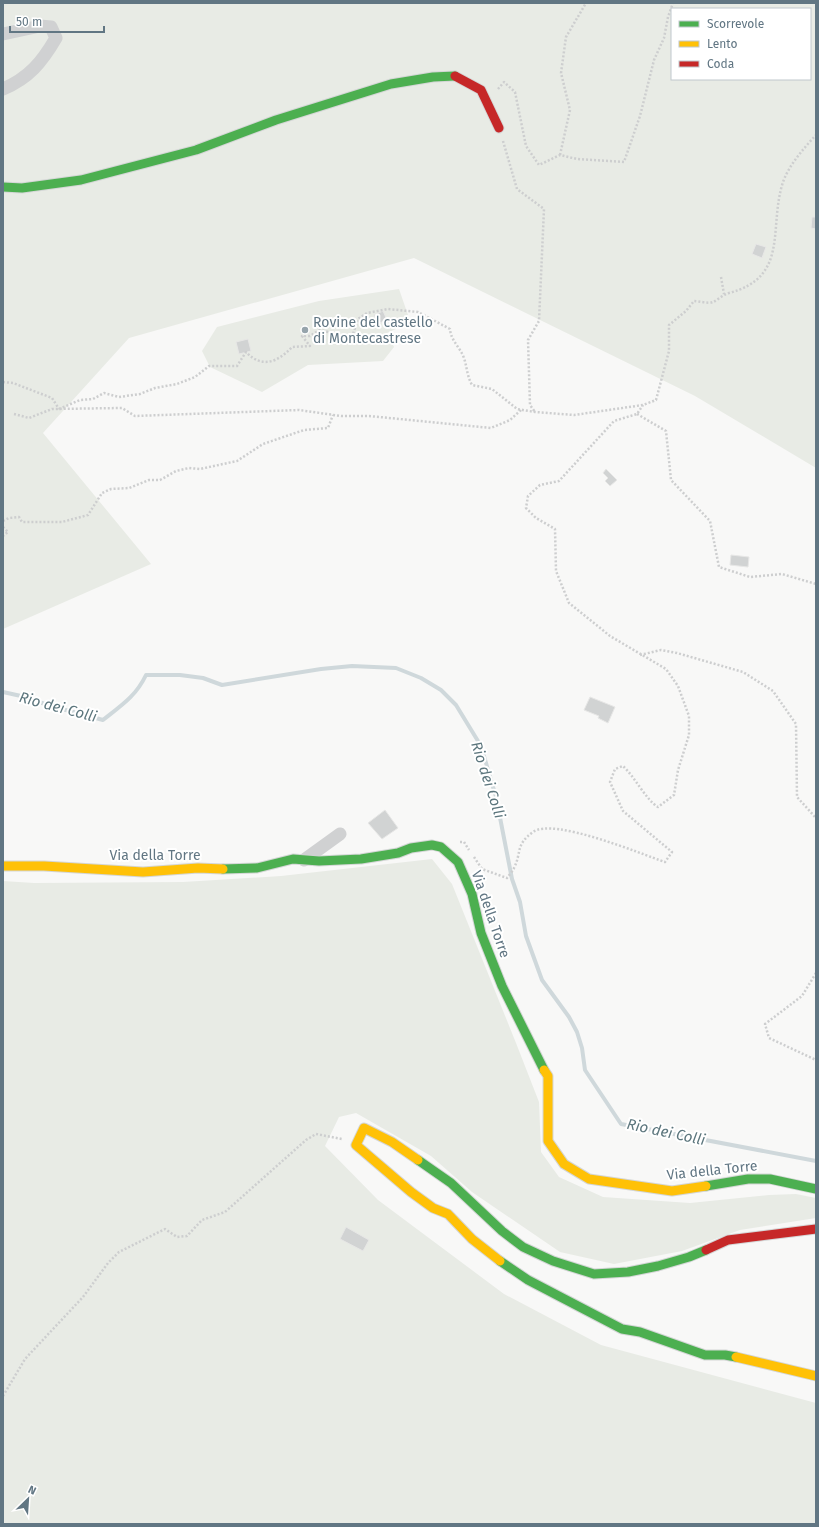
<svg xmlns="http://www.w3.org/2000/svg" width="819" height="1527" viewBox="0 0 819 1527" font-family="'Fira Sans',sans-serif">
	<style>
		.green { fill: #e8ebe5; fill-rule: evenodd }
		.lines { fill: none; stroke-linecap: round; stroke-linejoin: round }
		.stream { stroke: #cfd8db; stroke-width: 4 }
		.building { fill: #d1d3d3; stroke: #e7e7e6 }
		.fast-casing { stroke: #d4d6d6; stroke-width: 11 }
		.slow-casing { stroke: #d4d6d6; stroke-width: 11 }
		.jam-casing { stroke: #d4d6d6; stroke-width: 11 }
		.path { stroke: #cdcecf; stroke-width: 2.5; stroke-dasharray: 2 2; stroke-linecap: butt }
		.street { stroke: #d0d1d2; stroke-width: 13 }
		.fast { stroke: #4caf50; stroke-width: 9 }
		.slow { stroke: #ffc107; stroke-width: 9 }
		.jam { stroke: #c62828; stroke-width: 9 }
		.poi-dot { fill: #96a4ac; stroke: #fff; stroke-width: 1.5 }
		.labels { text-anchor: middle; stroke-width: 4; stroke-linejoin: round; paint-order: stroke }
		.poi-label { font-size: 14px; fill: #617683; stroke: #fff; text-anchor: start }
		.street-label { font-size: 14px; fill: #617683; stroke: #fff }
		.water-label { font-size: 15px; font-style: italic; fill: #5c767d; stroke: #fff }
	</style>
	<rect width="100%" height="100%" fill="#f8f8f7"/>
	<path class="green" d="M6 3H816V468L695 396 414 258 129 338 43 433 151 564 3 629V5ZM672 9H810V79H672Z
		M399 289 408 315 407 324 387 333 394 347 383 361 308 365 262 392 210 367 202 351 217 327 319 301Z
		M432 859 452 884 516 1043 539 1102 541 1152 559 1177 603 1197 690 1203 769 1195 796 1194 816 1198V1218L740 1230 682 1251 614 1264 560 1252 472 1192 431 1156 356 1113 339 1117 325 1146 378 1200 504 1294 601 1345 816 1403V1524H3V881L34 883 183 882 281 876Z"/>
	<g class="lines">
		<path class="stream" d="M3 692 21 696 51 706 103 720C122 705 136 696 146 675H180L203 678 222 685 321 669 352 666 396 668 421 678 441 690 456 705 481 746 496 797 512 879 520 902 526 936 542 980 569 1017 577 1032 582 1048 585 1070 621 1124 816 1161"/>
	</g>
	<path class="building" d="M812 217H816V229L811 228Z
		M756 244 766 247 762 258 752 254Z
		M383 311 387 320 377 324 374 315Z
		M248 339 251 351 239 354 236 342Z
		M606 469 617 480 610 486 605 481 608 478 603 473Z
		M731 555 749 557 748 567 730 565Z
		M590 697 615 707 608 723 598 718 599 716 584 710Z
		M385 810 398 828 382 839 368 823Z
		M346 1227 369 1240 363 1251 340 1239Z"/>
	<g class="lines">
		<defs>
			<path id="fast" d="M3 187 22 188 81 180 196 150 276 120 391 84 433 77 455 76
				M223 869 257 868 293 859 319 861 361 859 398 853 411 848 432 845 441 847 458 862 472 894 481 933 502 986 544 1070
				M418 1160 451 1183 502 1231 523 1247 553 1261 594 1274 628 1272 658 1266 689 1257 706 1250
				M706 1186 748 1179H770L816 1189
				M500 1261 528 1280 622 1329 640 1332 705 1355H725L736 1357"/>
			<path id="slow" d="M3 866H44L143 872 198 868 223 869
				M544 1070 548 1076V1141L564 1164 589 1179 672 1191 706 1186
				M418 1160 392 1142 364 1128 356 1145 411 1192 433 1208 448 1214 472 1239 500 1261
				M736 1357 816 1376"/>
			<path id="jam" d="M455 76 481 90 499 128
				M706 1250 728 1240 816 1229"/>
		</defs>
		<use href="#fast" class="fast-casing"/>
		<use href="#slow" class="slow-casing"/>
		<use href="#jam" class="jam-casing"/>
		<path class="path" d="M498 89 504 82 515 92 526 146 539 165 560 155 577 159 624 162 640 116 654 60 664 38 668 17 673 3
			M503 141 517 189 544 209 539 321 528 340 530 405 535 412
			M560 155 570 110 561 73 566 37 586 3
			M721 277 724 294
			M3 382 13 383 52 398 59 409
			M59 409 80 400 93 399 104 393 119 397 140 394 155 388 177 384 195 377 209 366H237L246 352C262 369 278 362 292 347L310 346 302 336H310L320 330 345 336 353 334 358 319 367 313 388 309 418 312 450 329C451 341 460 347 464 358 467 367 467 376 472 385L492 389 517 409 535 412 574 415 643 405 656 400 669 351V325L686 311 694 301C699 301 708 304 713 302 718 300 722 295 729 293 790 277 768 228 783 182 789 165 804 148 816 135
			M14 414 29 418 52 409 122 408 135 416 299 410 341 416H369L491 428 510 420 521 410
			M637 414 666 431 671 480 710 521 719 567 750 577 782 574 816 584
			M3 521 9 518 19 517 22 522H62L88 515 102 493 111 489 129 488 149 480H160L176 471 189 468 200 469 237 461 263 444 304 430 328 428 333 415
			M3 527 8 532 3 536
			M640 655 661 650 677 653 743 672 773 691 796 724 797 797 816 818
			M460 842H464L469 850
			M474 857 482 869 507 878C509 875 513 871 514 868 522 852 515 845 533 832 553 817 641 854 665 862L672 852 623 811 610 782 615 769 623 766C635 777 646 800 658 807L674 795 678 770 689 735V716L678 686 666 669 610 636 569 603 556 571 555 529 536 518 526 508 528 496 540 485 559 481 614 421 637 414 643 405
			M816 973 802 996 765 1024 769 1038 816 1060
			M3 1396 25 1359 83 1297 108 1263 119 1252 165 1229 177 1237 187 1236 202 1220 225 1212 306 1140 316 1134 342 1139"/>
		<path class="street" d="M3 34 40 26 51 27 56 38C42 62 29 78 3 89
			M304 860 340 834"/>
		<use href="#fast" class="fast"/>
		<use href="#slow" class="slow"/>
		<use href="#jam" class="jam"/>
	</g>
	<circle class="poi-dot" cx="305" cy="330" r="4"/>
	<g class="labels">
		<g class="poi-label">
			<text x="313" y="327">Rovine del castello<tspan x="313" dy="16">di Montecastrese</tspan></text>
		</g>
		<g class="street-label">
			<text x="155" y="860">Via della Torre</text>
			<text transform="translate(491 914) rotate(71)" y="5">Via della Torre</text>
			<text transform="translate(712 1170) rotate(-6)" y="5">Via della Torre</text>
		</g>
		<g class="water-label">
			<text transform="translate(58 707) rotate(15)" y="5">Rio dei Colli</text>
			<text transform="translate(488 780) rotate(72)" y="5">Rio dei Colli</text>
			<text transform="translate(666 1132) rotate(12)" y="5">Rio dei Colli</text>
		</g>
	</g>
	<rect width="819" height="1527" fill="none" stroke="#617683" stroke-width="8"/>
	<rect x="671" y="8" width="140" height="72" fill="#ffffff" stroke="#c0c8cd"/>
	<rect x="679" y="21" width="20" height="6" fill="#4caf50" stroke="#c0c8cd"/>
	<text x="707" y="28" font-size="12" fill="#617683">Scorrevole</text>
	<rect x="679" y="41" width="20" height="6" fill="#ffc107" stroke="#c0c8cd"/>
	<text x="707" y="48" font-size="12" fill="#617683">Lento</text>
	<rect x="679" y="61" width="20" height="6" fill="#c62828" stroke="#c0c8cd"/>
	<text x="707" y="68" font-size="12" fill="#617683">Coda</text>
	<g transform="translate(28 1499) rotate(25)" stroke="#ffffff" stroke-width="3" paint-order="stroke">
	<path d="M0-3L7 15L0 10L-7 15Z" fill="#617683"/>
	<text y="-6" font-size="11" font-weight="bold" text-anchor="middle" fill="#617683">N</text>
	</g>
	<path d="M10 26v6h94v-6" fill="none" stroke="#617683" stroke-width="2"/>
	<text x="16" y="26" font-size="12" fill="#617683" stroke="#ffffff" stroke-width="3" paint-order="stroke">50 m</text>
</svg>
